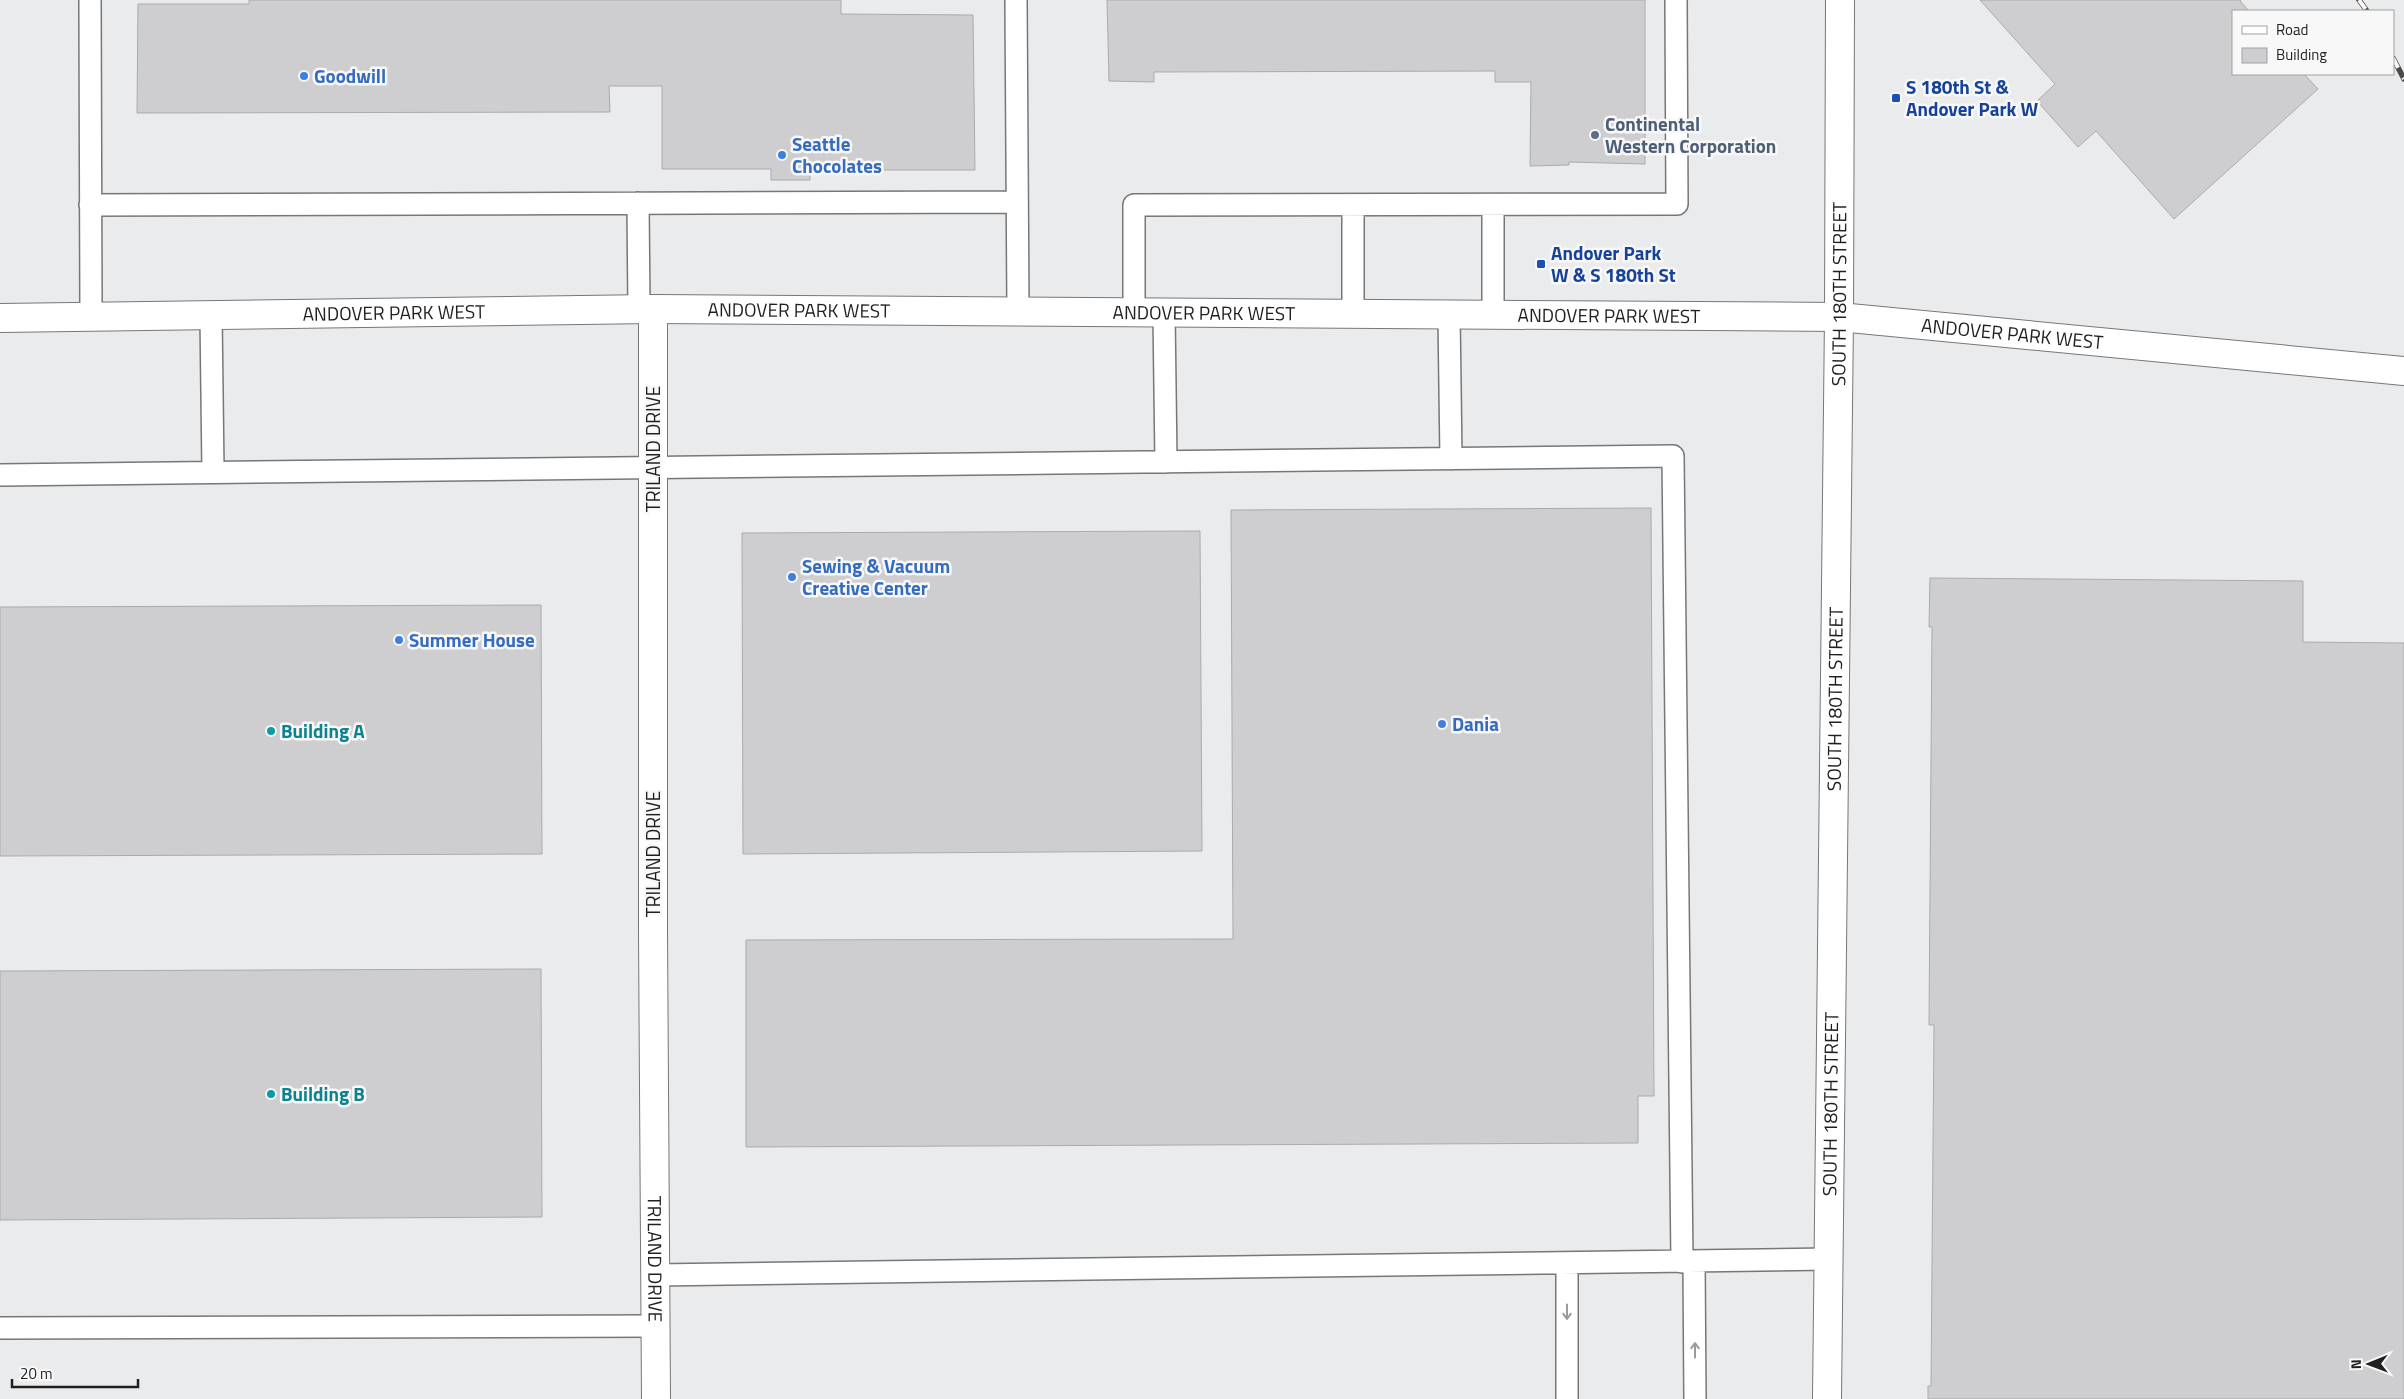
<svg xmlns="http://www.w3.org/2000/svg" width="2404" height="1399" viewBox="0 0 2404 1399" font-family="'Titillium Web',sans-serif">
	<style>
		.building { fill: #ceced0; stroke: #ababac }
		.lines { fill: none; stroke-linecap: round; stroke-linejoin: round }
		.service-casing { stroke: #777778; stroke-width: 24 }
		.minor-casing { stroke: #777778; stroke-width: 30 }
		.tertiary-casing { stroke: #777778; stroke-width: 30 }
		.secondary-casing { stroke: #777778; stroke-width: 30 }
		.service { stroke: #fff; stroke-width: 21 }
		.minor { stroke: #fff; stroke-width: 28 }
		.tertiary { stroke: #fff; stroke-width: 28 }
		.secondary { stroke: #fff; stroke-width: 28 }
		.rail-casing { stroke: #4c4c4c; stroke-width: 5.5 }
		.rail { stroke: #f8f8f9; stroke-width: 4; stroke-dasharray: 11; stroke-linecap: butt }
		.oneway { stroke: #9a9a9a }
		.shop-dot { fill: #3f7fe0; stroke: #f8f8f9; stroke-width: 2 }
		.transit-dot { fill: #1a4fb4; stroke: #f8f8f9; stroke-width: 2 }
		.service-dot { fill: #5c6f8a; stroke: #f8f8f9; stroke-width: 2 }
		.culture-dot { fill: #0f9aa8; stroke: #f8f8f9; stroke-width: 2 }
		.labels { text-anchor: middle; stroke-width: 5; stroke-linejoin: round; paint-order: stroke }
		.shop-label { font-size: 19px; font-weight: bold; fill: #366cbe; stroke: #f8f8f9; text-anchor: start }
		.transit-label { font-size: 19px; font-weight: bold; fill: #164399; stroke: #f8f8f9; text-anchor: start }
		.service-label { font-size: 19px; font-weight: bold; fill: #4e5e75; stroke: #f8f8f9; text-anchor: start }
		.street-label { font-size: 19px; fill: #1f1f1f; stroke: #f8f8f9 }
		.culture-label { font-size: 19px; font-weight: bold; fill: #0d838f; stroke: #f8f8f9; text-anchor: start }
	</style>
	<rect width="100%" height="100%" fill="#eaebec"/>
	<path class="building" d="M249 0H841V14L973 15 975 170H810V180H771V169H662V86H609L610 112 137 113 138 4H249Z
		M1107 0H1645V164L1569 162V165L1530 166 1531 82H1495V71L1154 72V82L1109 81Z
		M1980 0H2241L2240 1 2249 11H2233V74H2304L2318 89 2174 219 2096 131 2078 147 2037 101 2055 84Z
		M1651 508 1654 1096H1638V1143L746 1147V940L1233 939 1231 510Z
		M1200 531 1202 851 743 854 742 533Z
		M1930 578 2303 581V642L2404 643V1399H1928V1386H1931L1934 1025H1929L1932 627H1929Z
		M541 605 542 854 0 856V607Z
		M541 969 542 1217 0 1220V971Z"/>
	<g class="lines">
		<defs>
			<path id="service" d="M90 0 91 317
				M1016 0 1018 312
				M638 203 639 310
				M90 205 1017 202
				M1134 313V205L1677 204 1676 0
				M1164 313 1166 462
				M1353 314V205
				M211 315 213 472
				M1449 315 1451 459
				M1493 315V205
				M0 475 1673 456 1682 1262
				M1694 1261 1695 1399
				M1567 1263V1399
				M655 1275 1829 1259
				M0 1328 656 1326"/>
			<g id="minor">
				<path id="s1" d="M653 309V932L656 1399"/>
				<path id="s2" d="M1839 317 2404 371"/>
			</g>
			<g id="tertiary">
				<path id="s3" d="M0 318 653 309 1839 317"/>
			</g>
			<g id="secondary">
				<path id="s4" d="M1827 1399 1839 317 1840 0"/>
			</g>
		</defs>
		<use href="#service" class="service-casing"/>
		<use href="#minor" class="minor-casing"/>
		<use href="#tertiary" class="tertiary-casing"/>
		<use href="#secondary" class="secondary-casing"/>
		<use href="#service" class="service"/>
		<use href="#minor" class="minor"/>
		<use href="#tertiary" class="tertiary"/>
		<use href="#secondary" class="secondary"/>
		<defs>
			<path id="rail" d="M2359 0 2367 11
				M2393 58 2404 79"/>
		</defs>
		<use href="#rail" class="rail-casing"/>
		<use href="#rail" class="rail"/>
	</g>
	<defs><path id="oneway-shaft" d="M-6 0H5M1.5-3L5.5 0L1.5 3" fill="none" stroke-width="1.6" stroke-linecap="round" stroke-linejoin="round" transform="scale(1.25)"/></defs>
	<g class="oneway">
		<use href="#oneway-shaft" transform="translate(1567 1312) rotate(90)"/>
		<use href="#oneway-shaft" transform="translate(1695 1350) rotate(-90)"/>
	</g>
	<g class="shop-dot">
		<circle cx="304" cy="76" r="5"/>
		<circle cx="782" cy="155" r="5"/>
		<circle cx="792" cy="577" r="5"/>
		<circle cx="399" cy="640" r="5"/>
		<circle cx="1442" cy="724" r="5"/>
	</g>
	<g class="transit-dot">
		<rect x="1891" y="93" width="10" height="10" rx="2.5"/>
		<rect x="1536" y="259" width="10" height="10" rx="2.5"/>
	</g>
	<circle class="service-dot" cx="1595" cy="135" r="5"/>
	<g class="culture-dot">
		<circle cx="271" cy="731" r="5"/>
		<circle cx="271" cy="1094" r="5"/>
	</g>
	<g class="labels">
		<g class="shop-label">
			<text x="314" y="83">Goodwill</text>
			<text x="792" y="151">Seattle<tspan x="792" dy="22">Chocolates</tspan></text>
			<text x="802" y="573">Sewing &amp; Vacuum<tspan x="802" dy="22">Creative Center</tspan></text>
			<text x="409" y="647">Summer House</text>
			<text x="1452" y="731">Dania</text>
		</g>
		<g class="transit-label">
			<text x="1906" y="94">S 180th St &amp;<tspan x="1906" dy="22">Andover Park W</tspan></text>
			<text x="1551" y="260">Andover Park<tspan x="1551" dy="22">W &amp; S 180th St</tspan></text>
		</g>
		<g class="service-label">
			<text x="1605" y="131">Continental<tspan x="1605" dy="22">Western Corporation</tspan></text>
		</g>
		<g class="street-label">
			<text dy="7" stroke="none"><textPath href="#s4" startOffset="1105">SOUTH 180TH STREET</textPath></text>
			<text dy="7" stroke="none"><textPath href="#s3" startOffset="799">ANDOVER PARK WEST</textPath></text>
			<text dy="7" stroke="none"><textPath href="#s3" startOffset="394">ANDOVER PARK WEST</textPath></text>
			<text dy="7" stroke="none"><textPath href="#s3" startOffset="1204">ANDOVER PARK WEST</textPath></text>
			<text dy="7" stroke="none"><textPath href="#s3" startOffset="1609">ANDOVER PARK WEST</textPath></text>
			<text dy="7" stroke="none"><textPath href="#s2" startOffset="174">ANDOVER PARK WEST</textPath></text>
			<text transform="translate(653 449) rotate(-90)" y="7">TRILAND DRIVE</text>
			<text dy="7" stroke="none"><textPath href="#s4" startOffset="700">SOUTH 180TH STREET</textPath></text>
			<text transform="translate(653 854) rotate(-90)" y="7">TRILAND DRIVE</text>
			<text dy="7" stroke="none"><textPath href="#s4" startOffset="295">SOUTH 180TH STREET</textPath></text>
			<text dy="7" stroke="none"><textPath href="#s1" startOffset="950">TRILAND DRIVE</textPath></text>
		</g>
		<g class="culture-label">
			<text x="281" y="738">Building A</text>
			<text x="281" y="1101">Building B</text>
		</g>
	</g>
	<rect x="2232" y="10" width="162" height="65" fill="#f8f8f9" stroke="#a1a1a2"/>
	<rect x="2242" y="26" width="25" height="8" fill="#ffffff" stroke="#a1a1a2"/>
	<text x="2276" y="35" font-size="15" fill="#1f1f1f">Road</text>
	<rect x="2242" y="48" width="25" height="15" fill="#ceced0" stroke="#a1a1a2"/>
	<text x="2276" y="60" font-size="15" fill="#1f1f1f">Building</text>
	<g transform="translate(2369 1364) rotate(269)" stroke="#f8f8f9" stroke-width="4" paint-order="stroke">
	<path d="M0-4L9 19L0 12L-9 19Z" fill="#1f1f1f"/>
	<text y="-8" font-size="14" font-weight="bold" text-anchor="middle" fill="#1f1f1f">N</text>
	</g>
	<path d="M12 1379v8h126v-8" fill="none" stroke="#1f1f1f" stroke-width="2.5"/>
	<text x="20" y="1379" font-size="15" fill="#1f1f1f" stroke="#f8f8f9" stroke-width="4" paint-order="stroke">20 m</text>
</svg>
